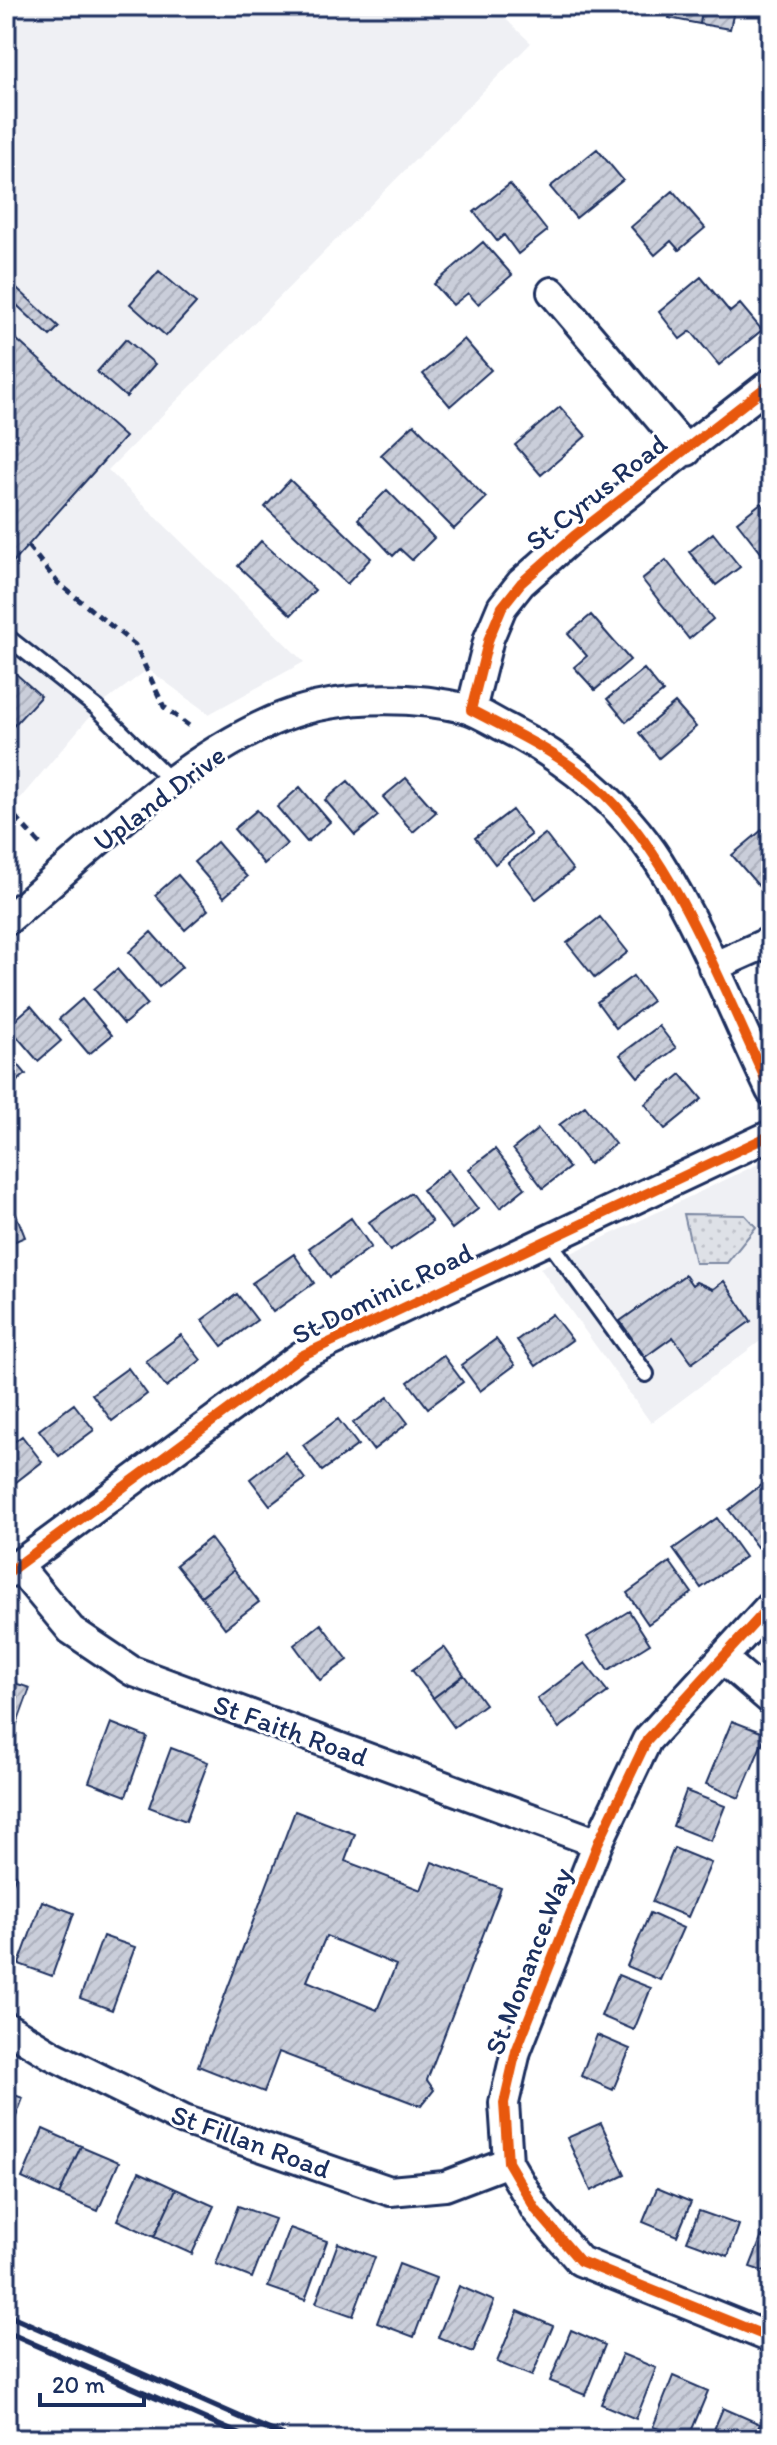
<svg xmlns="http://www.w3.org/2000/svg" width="777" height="2445" viewBox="0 0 777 2445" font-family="Itim,sans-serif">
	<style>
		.built { fill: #eff0f4 }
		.garden { fill: url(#garden-dots); stroke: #7c88a2; stroke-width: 2 }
		.building { fill: url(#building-hatch); stroke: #1b2f5e; stroke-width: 2; fill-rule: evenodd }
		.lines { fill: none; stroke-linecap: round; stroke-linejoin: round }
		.lane-casing { stroke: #1b2f5e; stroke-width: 20 }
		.street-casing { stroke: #1b2f5e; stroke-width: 34 }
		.path { stroke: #1b2f5e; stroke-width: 5; stroke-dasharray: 8 6; stroke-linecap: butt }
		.lane { stroke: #fff; stroke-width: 14 }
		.street { stroke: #fff; stroke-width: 28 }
		.rail { stroke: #1b2f5e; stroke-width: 6 }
		.cycleway-casing { stroke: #fff; stroke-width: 15 }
		.cycleway { stroke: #e8590c; stroke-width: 10 }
		.labels { text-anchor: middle; stroke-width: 6; stroke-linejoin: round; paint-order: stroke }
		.street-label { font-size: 28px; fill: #1b2f5e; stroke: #fff }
	</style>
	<defs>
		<pattern id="garden-dots" width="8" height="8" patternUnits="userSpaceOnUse" patternTransform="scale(2)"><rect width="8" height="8" fill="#dee1e7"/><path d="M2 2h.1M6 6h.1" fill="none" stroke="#bec1c9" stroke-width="1.8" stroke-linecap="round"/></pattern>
		<pattern id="building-hatch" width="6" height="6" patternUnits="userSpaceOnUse" patternTransform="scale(2)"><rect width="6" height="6" fill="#caceda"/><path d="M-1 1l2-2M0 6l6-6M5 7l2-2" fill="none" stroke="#adb1be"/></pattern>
	</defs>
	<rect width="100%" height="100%" fill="#fff"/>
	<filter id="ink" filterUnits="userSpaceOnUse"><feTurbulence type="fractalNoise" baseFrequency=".0125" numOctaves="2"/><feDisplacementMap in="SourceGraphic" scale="16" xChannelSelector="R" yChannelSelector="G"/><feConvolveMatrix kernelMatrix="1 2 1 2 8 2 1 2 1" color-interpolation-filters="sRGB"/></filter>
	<g filter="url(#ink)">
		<path class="built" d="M6 6H492L531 43 108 470 304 662 209 714 148 669 97 708 6 815Z
			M771 1158V1333L651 1423 540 1268Z"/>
		<path class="garden" d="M684 1214 745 1215 756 1227 727 1263H695Z"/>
		<path class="building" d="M672 6H703L700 24 669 18Z
			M703 6H735L730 29 700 24Z
			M597 149 623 180 576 218 550 187Z
			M510 184 547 231 518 254 504 235 497 241 474 212Z
			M673 191 705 228 679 250 671 241 655 255 631 227Z
			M483 242 512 275 478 304 468 293 453 305 434 284Z
			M159 271 196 303 166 336 130 304Z
			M701 277 730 312 740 304 762 330 719 365 691 331 680 339 659 312Z
			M7 279 59 327 50 336 6 295Z
			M6 330 125 437 6 570Z
			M126 339 155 364 126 397 97 372Z
			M464 339 491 370 450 406 423 374Z
			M560 407 586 436 541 475 515 445Z
			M414 424 486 498 454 529 381 455Z
			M290 480 371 558 347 584 265 507Z
			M387 490 434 538 412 560 400 549 393 556 358 519Z
			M761 503 771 516V549L763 555 737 522Z
			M713 533 740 567 716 585 689 552Z
			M261 541 315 590 291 615 238 566Z
			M666 560 713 619 689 639 642 579Z
			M591 615 630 660 595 690 574 667 587 656 568 634Z
			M6 665 41 696 6 734Z
			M644 669 663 692 626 722 607 699Z
			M675 703 696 727 659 758 639 733Z
			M406 778 436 812 413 832 383 797Z
			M348 781 378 816 355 835 325 800Z
			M300 787 330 822 307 842 277 807Z
			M257 810 287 844 264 864 234 829Z
			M512 810 531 835 495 864 475 838Z
			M762 830 771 841V882L762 890 732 855Z
			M545 834 573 870 536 899 508 863Z
			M217 842 247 877 224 897 194 862Z
			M178 875 208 910 185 930 155 895Z
			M600 917 628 952 595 978 567 943Z
			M151 932 182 967 159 987 129 952Z
			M117 969 147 1004 124 1024 94 989Z
			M633 976 652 1001 616 1028 597 1002Z
			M82 999 112 1035 89 1054 59 1019Z
			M31 1006 61 1041 38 1061 8 1026Z
			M659 1026 676 1048 638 1077 620 1055Z
			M6 1050 26 1074 6 1090Z
			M681 1074 702 1099 665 1129 645 1104Z
			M585 1106 615 1144 589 1164 559 1125Z
			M538 1129 569 1168 543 1188 513 1149Z
			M495 1149 525 1188 500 1208 469 1169Z
			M448 1170 478 1209 452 1229 422 1190Z
			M411 1193 432 1222 390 1251 369 1222Z
			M12 1204 25 1237 6 1245V1207Z
			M351 1218 371 1247 330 1277 309 1248Z
			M294 1254 314 1283 273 1312 252 1283Z
			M685 1275 692 1285 696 1282 713 1289 724 1281 751 1321 692 1363 673 1337 645 1357 620 1321Z
			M237 1294 257 1320 222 1346 202 1320Z
			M552 1314 572 1340 536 1366 517 1340Z
			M181 1335 201 1360 166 1387 146 1361Z
			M496 1339 515 1365 480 1391 461 1365Z
			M443 1355 463 1382 428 1408 408 1382Z
			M128 1368 147 1394 112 1421 92 1394Z
			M388 1397 408 1423 373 1450 353 1423Z
			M74 1404 94 1430 59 1456 39 1430Z
			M338 1419 358 1445 322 1471 303 1445Z
			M22 1436 42 1462 7 1489 6 1448Z
			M285 1452 305 1479 270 1505 250 1479Z
			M771 1477V1536L757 1547 729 1510Z
			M717 1518 745 1557 701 1588 673 1549Z
			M210 1538 234 1570 201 1596 176 1565Z
			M670 1562 692 1593 648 1624 627 1593Z
			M234 1570 259 1602 225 1628 201 1596Z
			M629 1611 650 1644 608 1670 587 1637Z
			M321 1624 348 1660 320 1680 294 1645Z
			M444 1647 464 1675 433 1698 412 1670Z
			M585 1663 608 1692 559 1728 537 1699Z
			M464 1675 485 1704 454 1727 433 1698Z
			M6 1680 30 1688 14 1732 6 1729Z
			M732 1721 766 1734 739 1798 706 1784Z
			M111 1723 147 1737 126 1796 89 1782Z
			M6 1729 14 1732 6 1755Z
			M171 1748 208 1762 186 1821 149 1807Z
			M686 1791 725 1806 711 1841 673 1826Z
			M295 1811 355 1834 345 1861 421 1890 432 1862 501 1888 427 2080 434 2090 421 2106 279 2052 264 2092 198 2066ZM326 1936 396 1965 377 2010 307 1981Z
			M674 1848 711 1863 688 1917 652 1902Z
			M6 1871 16 1875 6 1901Z
			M42 1901 74 1913 52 1976 19 1964Z
			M650 1913 683 1928 660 1980 627 1966Z
			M103 1936 135 1947 112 2010 80 1998Z
			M618 1975 651 1988 634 2030 601 2016Z
			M597 2035 630 2049 613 2090 581 2076Z
			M6 2092 23 2098 6 2143Z
			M601 2123 625 2175 591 2191 567 2138Z
			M43 2129 81 2146 59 2195 22 2178Z
			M81 2146 119 2162 98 2211 59 2195Z
			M139 2172 176 2189 154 2237 117 2220Z
			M657 2188 691 2202 677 2236 643 2222Z
			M176 2189 214 2206 192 2254 154 2237Z
			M238 2206 275 2219 252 2278 216 2264Z
			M699 2211 739 2225 728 2256 687 2241Z
			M290 2228 327 2241 305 2300 268 2287Z
			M762 2236 771 2240V2274L750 2267Z
			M338 2243 375 2257 353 2316 316 2303Z
			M399 2264 436 2278 414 2337 377 2323Z
			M459 2286 494 2301 473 2352 438 2337Z
			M518 2311 553 2326 532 2376 497 2362Z
			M571 2330 605 2345 585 2395 550 2381Z
			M622 2354 656 2368 636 2419 601 2404Z
			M673 2376 708 2391 688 2439 653 2427Z
			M723 2408 760 2424 753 2439H710Z
			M760 2424 771 2428V2439H753Z"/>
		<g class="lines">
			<defs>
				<path id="lane" d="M6 636 97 708 172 782
					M548 1240 646 1374"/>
				<path id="street" d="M552 292 687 451
					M471 710 489 638 502 607 521 583 574 536 771 383
					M6 921C89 852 171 766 272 721 331 695 406 694 468 709 481 713 494 722 506 728 567 759 622 804 659 862 703 932 735 1017 771 1091
					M713 967 771 941
					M17 1565 71 1630 132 1671 598 1843
					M6 1574 301 1356 771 1135
					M771 1605 647 1740 598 1843 516 2051 504 2103 508 2162 536 2210 580 2261 771 2338
					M722 1658 771 1700
					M6 2027 52 2055 184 2120 390 2191 445 2186 508 2162"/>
			</defs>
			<use href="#lane" class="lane-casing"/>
			<use href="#street" class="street-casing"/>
			<path class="path" d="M28 546 58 583 135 645 164 707 193 729
				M6 807 43 847"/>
			<use href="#lane" class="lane"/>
			<use href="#street" class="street"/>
			<path class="rail" d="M6 2314 290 2439
				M6 2332 250 2439"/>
			<defs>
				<path id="cycleway" d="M771 383 574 536 521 583 502 607 489 638 471 710C517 734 567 757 605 794 679 867 726 997 771 1091
					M6 1574 301 1356 771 1135
					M771 1605 647 1740 598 1843 516 2051 504 2103 508 2162 536 2210 580 2261 771 2338"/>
			</defs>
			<use href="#cycleway" class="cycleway-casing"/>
			<use href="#cycleway" class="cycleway"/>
		</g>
	</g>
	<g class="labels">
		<g class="street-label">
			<text transform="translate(596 492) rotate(-38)" y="10">St Cyrus Road</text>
			<text transform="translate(159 798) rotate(-37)" y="10">Upland Drive</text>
			<text transform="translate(382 1293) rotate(-26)" y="10">St Dominic Road</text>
			<text transform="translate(291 1730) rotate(20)" y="10">St Faith Road</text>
			<text transform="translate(528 1961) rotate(-69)" y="10">St Monance Way</text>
			<text transform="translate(251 2141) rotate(20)" y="10">St Fillan Road</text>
		</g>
	</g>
	<rect width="777" height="2445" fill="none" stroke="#fff" stroke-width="32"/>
	<rect x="16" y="16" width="745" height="2413" fill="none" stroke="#1b2f5e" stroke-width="3" filter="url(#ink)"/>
	<path d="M40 2393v12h104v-12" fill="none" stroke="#1b2f5e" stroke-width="4"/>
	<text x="52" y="2393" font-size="24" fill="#1b2f5e" stroke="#ffffff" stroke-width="6" paint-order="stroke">20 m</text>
</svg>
